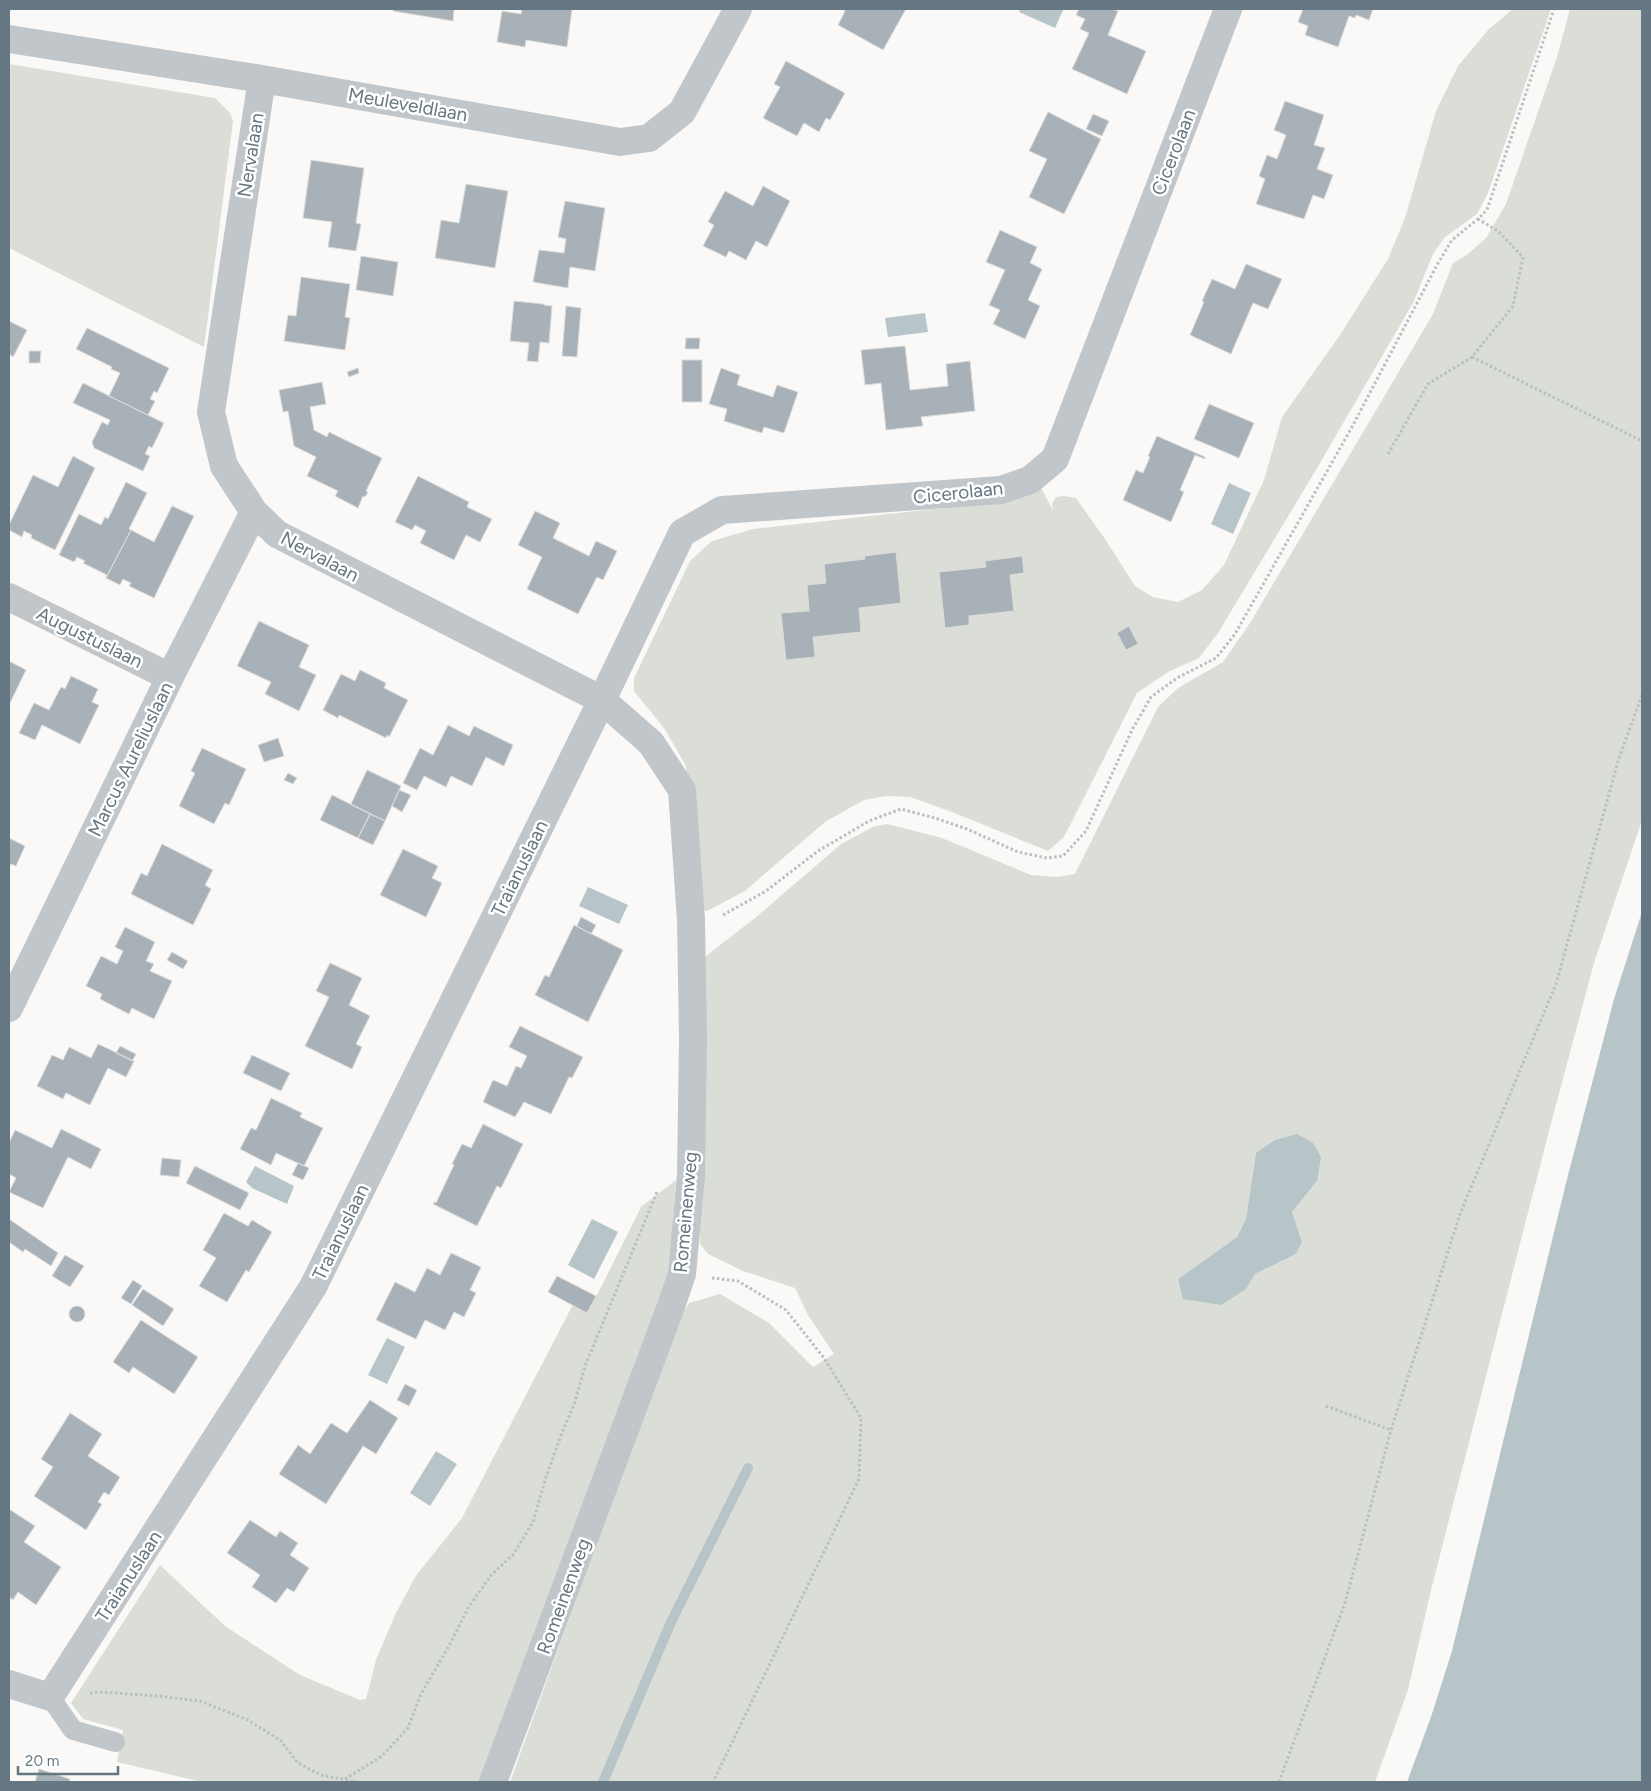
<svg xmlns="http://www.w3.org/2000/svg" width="1651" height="1791" viewBox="0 0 1651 1791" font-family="Figtree,sans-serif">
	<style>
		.green { fill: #daded7; fill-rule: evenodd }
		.water { fill: #b8c5c8 }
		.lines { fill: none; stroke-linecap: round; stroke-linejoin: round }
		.stream { stroke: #b8c5c8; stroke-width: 10 }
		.building { fill: #a8b1b7; stroke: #dcdbda }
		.path { stroke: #bbbfc2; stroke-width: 3; stroke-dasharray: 2.5 2.5; stroke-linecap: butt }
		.lane { stroke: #c1c6ca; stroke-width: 20 }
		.street { stroke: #c1c6ca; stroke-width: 28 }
		.labels { text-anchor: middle; stroke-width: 5; stroke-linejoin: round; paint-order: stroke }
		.street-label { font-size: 19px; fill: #657782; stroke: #fff }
	</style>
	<rect width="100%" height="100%" fill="#faf9f8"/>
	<path class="green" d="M1513 9H1551L1488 193 1477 214 1445 237 1433 254 1413 303 1313 475 1218 633 1199 658 1168 672 1137 693 1064 837 1048 851 952 812 910 797 886 796 864 800 825 822 745 891 707 911 696 907 686 766 664 728 634 691V678L690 561 712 541 753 529 1015 500 1041 488 1053 510 1052 504 1056 497 1064 496 1076 498 1105 539 1135 586 1153 597 1178 602 1202 590 1224 565 1264 480 1282 417 1340 335 1388 259 1405 218 1436 111 1458 66 1489 29Z
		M1570 9H1642V820L1594 963 1549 1131 1431 1590 1408 1690 1375 1782H510L678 1319 689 1303 720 1294 769 1323 813 1367 834 1354 808 1315 795 1288 743 1271 708 1254 700 1244 698 973 706 956 755 918 841 844 873 827 887 824 942 838 1031 875 1057 877 1075 874 1158 707 1178 688 1223 662 1250 623 1433 314 1453 263 1467 255 1486 238 1506 204 1557 57ZM1256 1153 1317 1181 1292 1212 1302 1242 1296 1254 1255 1274 1246 1289 1178 1279 1237 1237 1246 1219Z
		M9 64 215 98 230 113 233 121 204 347 9 248Z
		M676 1180 669 1279 483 1782H202L117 1762 123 1730 83 1719 71 1703 160 1565 225 1626 300 1675 360 1700 366 1699 376 1660 395 1615 415 1577 462 1518 580 1291 596 1297 641 1207Z"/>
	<path class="water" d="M1020 9H1059L1063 10 1055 28 1019 12Z
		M925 313 928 332 888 337 885 318Z
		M1229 483 1251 493 1233 534 1211 524Z
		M588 887 628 905 619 924 579 906Z
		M1642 912V1782H1407L1431 1717 1452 1651 1566 1183 1614 999Z
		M1297 1134 1313 1143 1321 1157 1317 1181 1292 1212 1302 1242 1296 1254 1255 1274 1246 1289 1221 1305 1183 1299 1178 1279 1237 1237 1246 1219 1256 1153 1275 1140Z
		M255 1166 294 1186 287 1204 252 1188 246 1182Z
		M592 1219 618 1232 594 1279 568 1265Z
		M387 1338 405 1347 387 1384 368 1375Z
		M436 1451 457 1464 430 1506 410 1493Z"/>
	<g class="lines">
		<path class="stream" d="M603 1782 671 1622 748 1468"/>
	</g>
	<path class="building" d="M394 9H454L453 21 393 11Z
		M522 9H572L567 47 526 40 525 47 497 42 502 11 521 14Z
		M842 9H906L883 50 838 25 845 11Z
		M1079 9H1112L1118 11 1108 35 1146 51 1127 94 1072 69 1089 33 1080 29 1085 19 1076 15Z
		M1303 9H1373L1369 20 1356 15 1355 18 1349 16 1338 47 1305 35 1308 26 1298 22Z
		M786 61 845 93 830 120 826 118 819 132 804 123 797 136 763 118 780 87 774 84Z
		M1285 101 1324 115 1314 145 1325 148 1317 169 1333 175 1324 199 1313 195 1304 219 1256 204 1265 179 1259 176 1267 155 1277 159 1286 135 1274 130Z
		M1048 112 1101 139 1064 214 1029 197 1047 159 1029 151Z
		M1093 114 1109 121 1102 136 1086 129Z
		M311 160 364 168 356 223 361 224 356 251 328 247 332 222 303 218Z
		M466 184 508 191 495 268 435 258 441 220 459 223Z
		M763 186 790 201 767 247 756 241 746 260 729 251 726 257 703 246 714 225 708 222 725 191 753 206Z
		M565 201 605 208 595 271 570 267 568 288 533 282 539 250 564 253 566 239 558 237Z
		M1000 230 1037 247 1030 263 1042 269 1028 300 1040 306 1025 339 993 324 1000 310 989 305 1005 270 986 262Z
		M361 256 398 262 393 296 356 290Z
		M1246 264 1282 279 1268 309 1253 303 1231 354 1190 335 1204 302 1202 301 1212 279 1235 289Z
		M301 277 350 284 345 317 350 318 345 350 284 341 288 315 296 316Z
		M514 301 543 304 544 305 552 306 549 343 540 342 538 362 527 361 529 343 510 341Z
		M566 306 581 308 577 357 562 356Z
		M9 321 27 330 13 357 9 354Z
		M87 328 169 368 157 393 154 391 150 399 155 401 148 415 109 396 120 373 111 369 112 367 76 349Z
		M686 338H700L699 349H685Z
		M905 346 910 390 948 386 946 364 970 361 975 411 921 417 923 426 886 430 881 383 865 385 861 350Z
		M29 351H41L40 363H29Z
		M682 360H702V402H682Z
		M358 368 359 373 349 377 347 372Z
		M721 368 740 375 737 385 773 397 777 385 798 392 784 433 764 427 762 433 724 421 727 409 709 404Z
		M322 382 326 404 310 407 314 430 327 437 329 432 382 458 366 491 368 492 365 497 363 496 358 508 335 496 338 491 307 476 316 457 294 446 288 411 283 412 279 390Z
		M83 383 164 423 152 448 149 446 145 454 150 456 143 471 94 448 92 442 102 422 108 425 110 420 73 403Z
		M1209 404 1254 423 1239 458 1194 439Z
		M1157 436 1205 457V459L1195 455 1180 490 1184 492 1171 522 1123 500 1136 470 1143 473 1150 457 1148 456Z
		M73 456 95 468 55 550 31 538 32 535 24 531 22 537 9 530V525L33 475 58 487Z
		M418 476 469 502 467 507 492 519 480 542 466 535 454 560 420 543 426 531 415 525 412 530 395 522Z
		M126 482 147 493 129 529 131 530 106 578 107 575 83 563 85 561 77 557 74 562 59 555 79 514 101 525 105 517 108 519Z
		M172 506 194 516 154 598 129 586 131 583 123 579 120 585 106 578 131 530 154 542Z
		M535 511 560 523 553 538 589 556 596 541 617 551 603 580 597 577 578 614 527 589 542 557 518 545Z
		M896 552 901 603 859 608 861 632 813 637 815 657 786 660 781 613 809 611 807 585 826 583 824 564 865 559 864 556Z
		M1022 556 1024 573 1010 575 1014 611 969 616V625L945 628 939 572 986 567 985 561Z
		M259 621 309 645 299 667 316 675 299 711 265 694 271 682 237 666Z
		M1129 626 1138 644 1126 650 1117 633Z
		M9 661 26 670 9 705Z
		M360 670 386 683 384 688 408 700 389 737 387 735 386 738 339 715 338 718 323 710 341 674 355 681Z
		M71 676 98 689 92 702 99 705 80 744 42 725 35 740 19 733 34 703 49 710 61 687 65 689Z
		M448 725 469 736 474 726 513 745 504 766 486 757 472 786 451 776 446 787 424 776 417 790 403 783 420 748 433 755Z
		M278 738 284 756 264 762 258 745Z
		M202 748 246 769 229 805 225 803 214 824 179 806 195 773 191 771Z
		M367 770 401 786 385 821 351 804Z
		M288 773 297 778 293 784 284 780Z
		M399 790 411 795 402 812 392 806Z
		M332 795 370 814 358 838 320 820Z
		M370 814 385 821 373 845 358 838Z
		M9 838 25 846 16 866 11 864 9 868Z
		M162 844 213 870 205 885 211 889 193 925 131 894 141 873 147 876Z
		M403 849 438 866 432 878 442 883 426 917 380 895Z
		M581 917 596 925 591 934 577 926Z
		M574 925 623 950 588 1022 535 995 545 975 549 977Z
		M125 927 155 942 146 961 154 964 150 971 172 981 154 1019 132 1008 129 1014 100 999 102 994 86 986 101 956 117 964 123 951 115 947Z
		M172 952 188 961 183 969 167 960Z
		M330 963 362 978 349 1005 370 1016 356 1044 362 1047 352 1069 305 1046 329 997 316 991Z
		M520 1026 583 1057 572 1078 569 1077 551 1114 524 1102 515 1117 483 1102 493 1080 507 1086 516 1066 521 1068 527 1056 509 1047Z
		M98 1044 134 1061 126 1077 108 1068 90 1105 66 1093 63 1099 37 1086 52 1055 63 1060 69 1047 91 1058Z
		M120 1046 136 1054 132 1061 116 1053Z
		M252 1055 290 1073 281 1091 243 1073Z
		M271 1098 302 1113 300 1117 323 1128 304 1166 276 1153 271 1165 240 1149 251 1128 256 1130Z
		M483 1124 523 1144 501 1188 497 1186 477 1226 433 1204 434 1202 436 1203 454 1165 452 1164 462 1144 471 1148Z
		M61 1129 101 1149 91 1169 68 1157 43 1208 9 1192 16 1178 9 1174V1143L15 1130 52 1148Z
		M162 1158 181 1160 179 1177 160 1175Z
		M298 1163 309 1168 303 1180 292 1175Z
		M195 1166 249 1193 240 1210 186 1183Z
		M224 1213 248 1226 252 1220 272 1232 249 1272 246 1270 227 1302 199 1286 216 1258 203 1250Z
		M9 1219 58 1253 51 1266 25 1249 23 1252 9 1242Z
		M451 1253 481 1267 470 1290 476 1293 464 1317 454 1312 445 1330 425 1320 416 1339 376 1320 395 1282 415 1292 427 1268 440 1275Z
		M65 1255 84 1266 70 1287 52 1276Z
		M557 1276 596 1296 587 1313 548 1292Z
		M133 1280 142 1286 131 1304 121 1298Z
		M143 1289 174 1309 163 1326 132 1305Z
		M69 1314a8 8 0 1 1 16 0a8 8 0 1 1-16 0Z
		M141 1320 198 1357 174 1394 133 1367 129 1373 113 1362Z
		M405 1384 417 1390 409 1406 397 1400Z
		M370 1400 398 1418 376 1454 363 1446 326 1504 279 1474 298 1445 310 1454 331 1423 347 1433Z
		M70 1413 102 1434 88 1456 120 1477 109 1495 104 1492 98 1502 102 1504 86 1530 34 1496 53 1467 41 1459Z
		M9 1509 35 1526 24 1542 61 1567 36 1605 18 1592 13 1600 9 1597Z
		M250 1520 276 1537 280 1531 298 1543 290 1555 309 1568 294 1592 287 1588 276 1603 252 1587 260 1575 227 1553Z
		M39 1769 70 1779 69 1782H35Z"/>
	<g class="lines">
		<path class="path" d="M1472 357 1642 441
			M1388 454 1428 384 1472 357 1513 306 1523 257 1498 231 1478 219
			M723 915 766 891 818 851 869 821 901 809 935 818 967 829 1018 852 1047 858 1063 856 1086 831 1132 730 1151 697 1177 678 1216 658 1235 634 1352 427 1437 265 1452 240 1478 219 1487 210 1554 9
			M712 1278 738 1281 786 1310 824 1358 861 1418 859 1479 713 1782
			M1326 1406 1391 1430
			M90 1693 100 1692 158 1696 200 1701 248 1720 281 1741 298 1763 321 1775 357 1782
			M345 1779 382 1756 408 1728 421 1694 450 1644 468 1608 492 1574 513 1555 533 1522 546 1477 562 1433 574 1405 585 1366 657 1192
			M1279 1782 1345 1603 1391 1430 1460 1214 1556 984 1619 758 1642 695"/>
		<path class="lane" d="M50 1697 73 1730 115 1742"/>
		<path class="street" d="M9 39 262 79 620 142 649 138 682 112 738 9
			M262 79 211 412 224 466 254 512 277 534 602 700 651 743 682 790 691 920 693 1038 691 1175 682 1274 670 1309 493 1782
			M9 597 170 677
			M9 1008 170 677 254 512
			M9 1684 50 1697 313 1287 602 700 682 533 722 510 1001 490 1030 480 1055 459 1228 9"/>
	</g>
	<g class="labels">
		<g class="street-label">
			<text transform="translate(408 104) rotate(10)" y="7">Meuleveldlaan</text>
			<text transform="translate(1173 152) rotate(-69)" y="7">Cicerolaan</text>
			<text transform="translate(250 155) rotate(-81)" y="7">Nervalaan</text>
			<text transform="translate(958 492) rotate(-6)" y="7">Cicerolaan</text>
			<text transform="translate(320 556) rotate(28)" y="7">Nervalaan</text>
			<text transform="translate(90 637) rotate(26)" y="7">Augustuslaan</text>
			<text transform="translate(130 759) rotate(-64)" y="7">Marcus Aureliuslaan</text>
			<text transform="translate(519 868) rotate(-64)" y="7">Traianuslaan</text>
			<text transform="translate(685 1212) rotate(-85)" y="7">Romeinenweg</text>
			<text transform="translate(340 1232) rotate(-64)" y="7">Traianuslaan</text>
			<text transform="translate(128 1576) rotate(-57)" y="7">Traianuslaan</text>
			<text transform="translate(563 1596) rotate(-70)" y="7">Romeinenweg</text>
		</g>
	</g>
	<rect width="1651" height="1791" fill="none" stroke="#657782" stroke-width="20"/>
	<path d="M18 1766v8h100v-8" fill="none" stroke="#657782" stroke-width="2.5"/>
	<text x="25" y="1766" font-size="15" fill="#657782" stroke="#ffffff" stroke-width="4" paint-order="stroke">20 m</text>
</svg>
